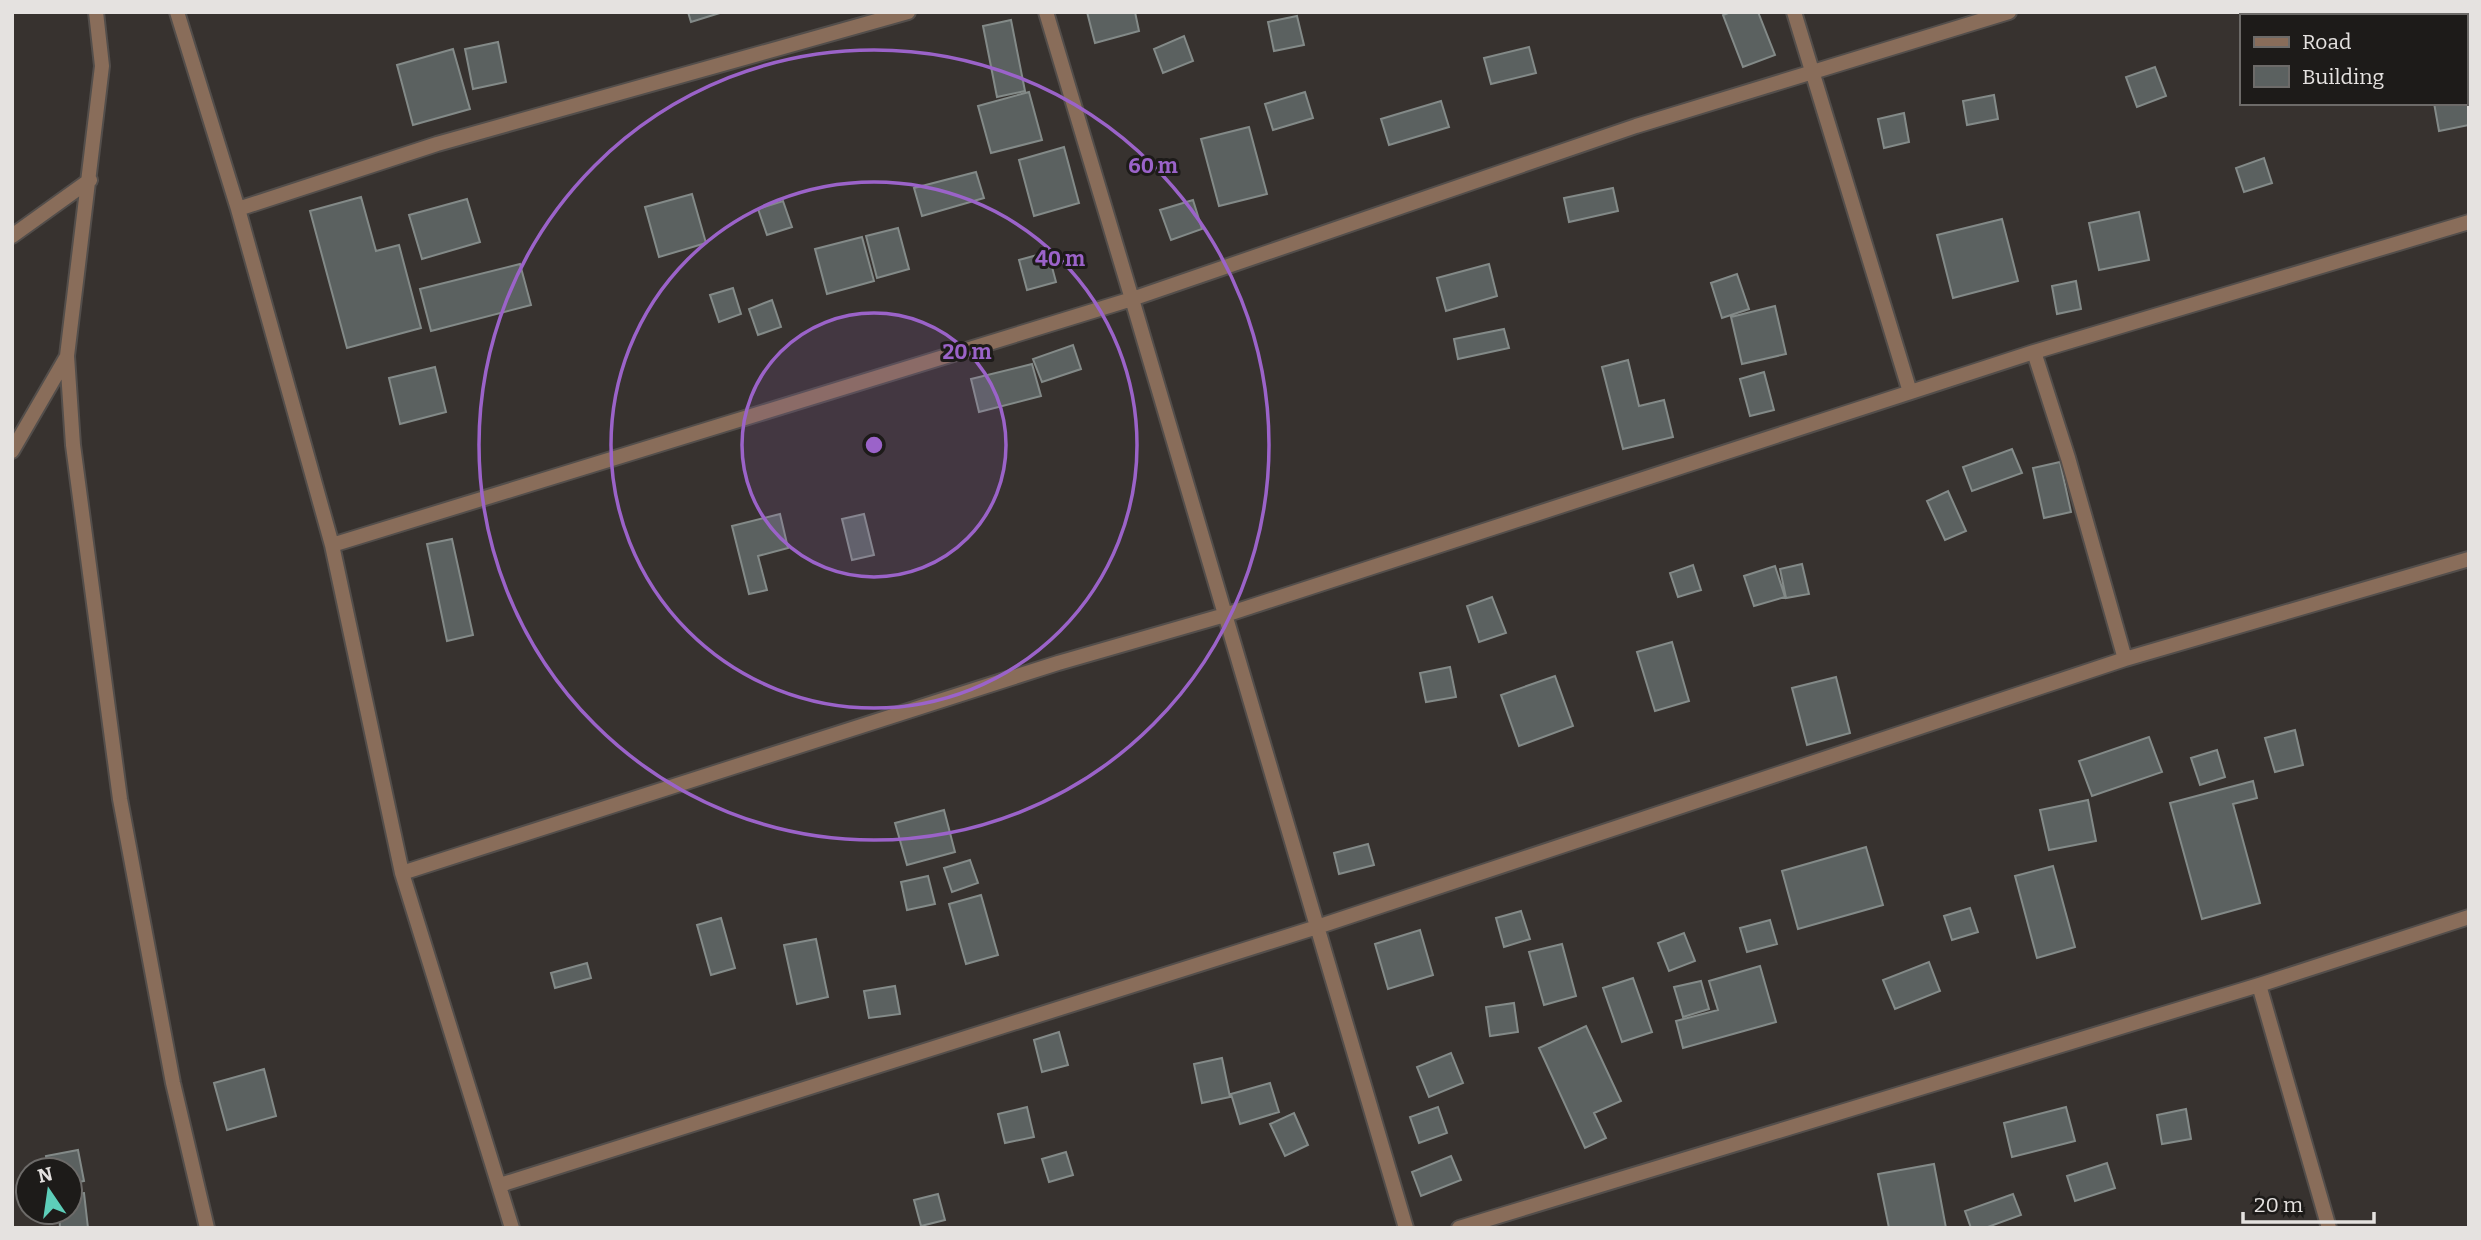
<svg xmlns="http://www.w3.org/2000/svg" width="2481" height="1240" viewBox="0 0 2481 1240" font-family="Bitter,serif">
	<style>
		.building { fill: #5b6160; stroke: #838a88; stroke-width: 2 }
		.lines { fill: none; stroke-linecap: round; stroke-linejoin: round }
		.minor-casing { stroke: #534e4b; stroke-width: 18 }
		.minor { stroke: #896d5a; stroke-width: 14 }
		.ring { fill: none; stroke: #9b63c9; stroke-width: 3.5 }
		.centre { fill: #9b63c9; stroke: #1d1b19; stroke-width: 3.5 }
		.ring-label { font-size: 21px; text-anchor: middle; font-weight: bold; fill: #9b63c9; stroke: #1d1b19; stroke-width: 6; stroke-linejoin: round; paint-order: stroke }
	</style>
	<rect width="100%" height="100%" fill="#37322f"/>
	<path class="building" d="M688 12H723L691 22Z
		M1087 12H1135L1139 31 1095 43Z
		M1731 12H1758L1775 55 1743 67 1723 15Z
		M2375 12H2435L2436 16H2376Z
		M2460 12H2469V29L2465 30V16H2461Z
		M1297 16 1304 45 1274 51 1268 22Z
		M1011 20 1025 91 997 97 983 26Z
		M1184 36 1193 61 1163 73 1154 49Z
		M498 42 506 82 473 89 465 49Z
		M1529 47 1536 73 1491 84 1484 58Z
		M453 49 470 109 413 125 397 65Z
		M2155 67 2166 96 2137 107 2126 77Z
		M2465 77 2469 94V125L2439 131 2434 103H2465Z
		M1029 92 1042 140 991 153 978 106Z
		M1305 92 1313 118 1273 130 1265 104Z
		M1994 95 1998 119 1967 125 1963 101Z
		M1441 101 1449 127 1389 145 1381 119Z
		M1904 113 1909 142 1884 148 1878 119Z
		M1249 127 1267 194 1219 206 1201 139Z
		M1064 147 1079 203 1034 216 1019 160Z
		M2264 158 2272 183 2244 192 2236 168Z
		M976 172 984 198 922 216 914 188Z
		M1613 188 1618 211 1569 222 1564 198Z
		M692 194 706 243 659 257 645 207Z
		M361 197 376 251 399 245 421 328 347 348 310 211Z
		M467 199 480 242 422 259 409 215Z
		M1193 200 1202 229 1171 240 1160 210Z
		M783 201 792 227 767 235 758 209Z
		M2139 212 2149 260 2099 270 2089 223Z
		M2002 219 2018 281 1953 298 1937 235Z
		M898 228 909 269 877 278 866 236Z
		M862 237 874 281 827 294 815 249Z
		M1048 252 1056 282 1027 290 1019 260Z
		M520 264 531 305 431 331 420 289Z
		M1489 264 1497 296 1446 311 1437 278Z
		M1737 274 1749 309 1722 318 1711 283Z
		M2076 281 2081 309 2057 314 2052 286Z
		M733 288 741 314 719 322 710 295Z
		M772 300 781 327 758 335 749 309Z
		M1775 306 1786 354 1742 364 1731 317Z
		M1504 329 1509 348 1458 359 1454 339Z
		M1073 345 1081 369 1042 382 1033 359Z
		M1628 360 1639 406 1664 400 1673 437 1623 449 1602 367Z
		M1032 364 1041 396 979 412 971 379Z
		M435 367 446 412 400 424 389 378Z
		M1764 372 1774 410 1750 416 1740 379Z
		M2012 449 2022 473 1972 491 1963 467Z
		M2060 462 2071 512 2044 518 2033 468Z
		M1948 491 1966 531 1945 540 1927 501Z
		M780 514 788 548 758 556 767 590 749 594 732 526Z
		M864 514 874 555 852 560 842 519Z
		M452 539 473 635 447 641 427 544Z
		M1802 564 1809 594 1786 598 1780 569Z
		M1693 565 1701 590 1678 597 1670 573Z
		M1775 566 1785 597 1754 606 1744 576Z
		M1492 597 1506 633 1479 642 1467 606Z
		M1672 642 1689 701 1655 711 1637 652Z
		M1450 667 1456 697 1426 702 1420 673Z
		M1555 676 1573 726 1519 746 1501 695Z
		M1836 677 1850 733 1807 745 1792 688Z
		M2295 730 2303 765 2275 772 2265 738Z
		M2149 737 2162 772 2092 796 2079 761Z
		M2217 750 2225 777 2200 785 2191 758Z
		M2253 781 2257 798 2233 804 2260 903 2202 919 2170 803Z
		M2088 800 2096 841 2049 850 2040 810Z
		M944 810 955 852 907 865 895 823Z
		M1368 844 1374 865 1339 874 1334 853Z
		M1866 847 1883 905 1798 929 1782 871Z
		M970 860 978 883 952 892 944 868Z
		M2053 866 2075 947 2037 958 2015 876Z
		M928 876 935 904 907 910 901 882Z
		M981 895 998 955 966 964 949 904Z
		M1970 908 1978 932 1952 940 1944 916Z
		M1521 911 1530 939 1504 947 1496 918Z
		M721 918 735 968 711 975 697 925Z
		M1770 920 1777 944 1747 952 1740 928Z
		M1420 930 1433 975 1388 989 1375 944Z
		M1684 933 1695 961 1669 971 1658 943Z
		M816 939 828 997 797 1004 784 945Z
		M1562 944 1576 996 1544 1005 1529 952Z
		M1929 962 1940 991 1895 1009 1883 980Z
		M587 963 591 978 555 988 551 973Z
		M1760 966 1776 1022 1683 1048 1676 1021 1718 1010 1709 981Z
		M1633 978 1652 1032 1622 1042 1603 988Z
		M1701 981 1709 1009 1683 1017 1674 987Z
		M895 986 900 1014 869 1018 864 991Z
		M1514 1003 1518 1032 1490 1036 1486 1007Z
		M1586 1026 1621 1101 1594 1113 1606 1138 1585 1148 1539 1048Z
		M1059 1032 1068 1065 1042 1072 1034 1040Z
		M1451 1053 1463 1083 1429 1097 1417 1067Z
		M1222 1058 1230 1097 1202 1103 1194 1064Z
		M264 1069 276 1116 227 1130 214 1083Z
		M1270 1083 1279 1112 1240 1124 1231 1094Z
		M1027 1107 1034 1137 1005 1143 998 1114Z
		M1438 1107 1447 1133 1419 1143 1410 1117Z
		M2066 1107 2075 1141 2012 1157 2004 1123Z
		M2186 1109 2191 1139 2162 1144 2157 1115Z
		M1294 1113 1308 1145 1285 1156 1270 1124Z
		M78 1150 84 1181 70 1184V1170H49L46 1156Z
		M1066 1152 1073 1175 1049 1182 1042 1159Z
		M1451 1156 1461 1180 1421 1196 1412 1172Z
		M2107 1163 2115 1188 2075 1201 2067 1176Z
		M1934 1164 1946 1228H1889L1878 1174Z
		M84 1193 88 1228H60L59 1212H70V1194Z
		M938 1194 945 1220 921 1226 914 1200Z
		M2013 1194 2021 1215 1985 1228H1971L1965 1211Z"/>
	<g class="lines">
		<defs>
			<path id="minor" d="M96 12 102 66 67 356 73 445 120 799 173 1083 207 1228
				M177 12 238 209 332 545 402 873 512 1228
				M1046 12 1132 299 1406 1228
				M1794 12 1910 392
				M238 209 437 144 908 12
				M12 236 90 180
				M2034 352 2068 458 2125 659
				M12 451 66 358
				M332 545 1132 299 1636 126 2009 12
				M402 873 1058 663 1225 615 2034 352 2469 222
				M2259 985 2329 1228
				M500 1185 1317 927 2125 659 2469 559
				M1459 1228 2259 985 2469 917"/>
		</defs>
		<use href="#minor" class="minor-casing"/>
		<use href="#minor" class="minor"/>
	</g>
	<circle cx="874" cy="445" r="132" fill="#9b63c9" fill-opacity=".12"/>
	<g class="ring">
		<circle cx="874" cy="445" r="132"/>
		<circle cx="874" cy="445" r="263"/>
		<circle cx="874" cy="445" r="395"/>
	</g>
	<circle cx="874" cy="445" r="10" class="centre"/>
	<g class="ring-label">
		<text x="1153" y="173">60 m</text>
		<text x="1060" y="266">40 m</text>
		<text x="967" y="359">20 m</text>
	</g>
	<rect width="2481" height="1240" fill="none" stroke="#e5e2e0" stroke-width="28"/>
	<rect x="2240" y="14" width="228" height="91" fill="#1d1b19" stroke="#6d6b69" stroke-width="2"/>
	<rect x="2254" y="37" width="35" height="10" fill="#896d5a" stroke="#6d6b69" stroke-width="2"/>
	<text x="2302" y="49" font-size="21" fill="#e5e2e0">Road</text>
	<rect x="2254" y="66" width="35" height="21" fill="#5b6160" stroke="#6d6b69" stroke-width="2"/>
	<text x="2302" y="84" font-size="21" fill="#e5e2e0">Building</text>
	<g transform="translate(49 1191) rotate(347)"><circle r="33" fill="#1d1b19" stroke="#6d6b69" stroke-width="2"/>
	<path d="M0-5L12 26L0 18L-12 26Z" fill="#5dceb9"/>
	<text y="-10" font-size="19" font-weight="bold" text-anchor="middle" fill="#e5e2e0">N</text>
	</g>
	<path d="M2243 1212v10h131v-10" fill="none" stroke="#e5e2e0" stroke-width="3.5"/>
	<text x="2254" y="1212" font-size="21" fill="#e5e2e0" stroke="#1d1b19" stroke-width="5" paint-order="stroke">20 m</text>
</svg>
